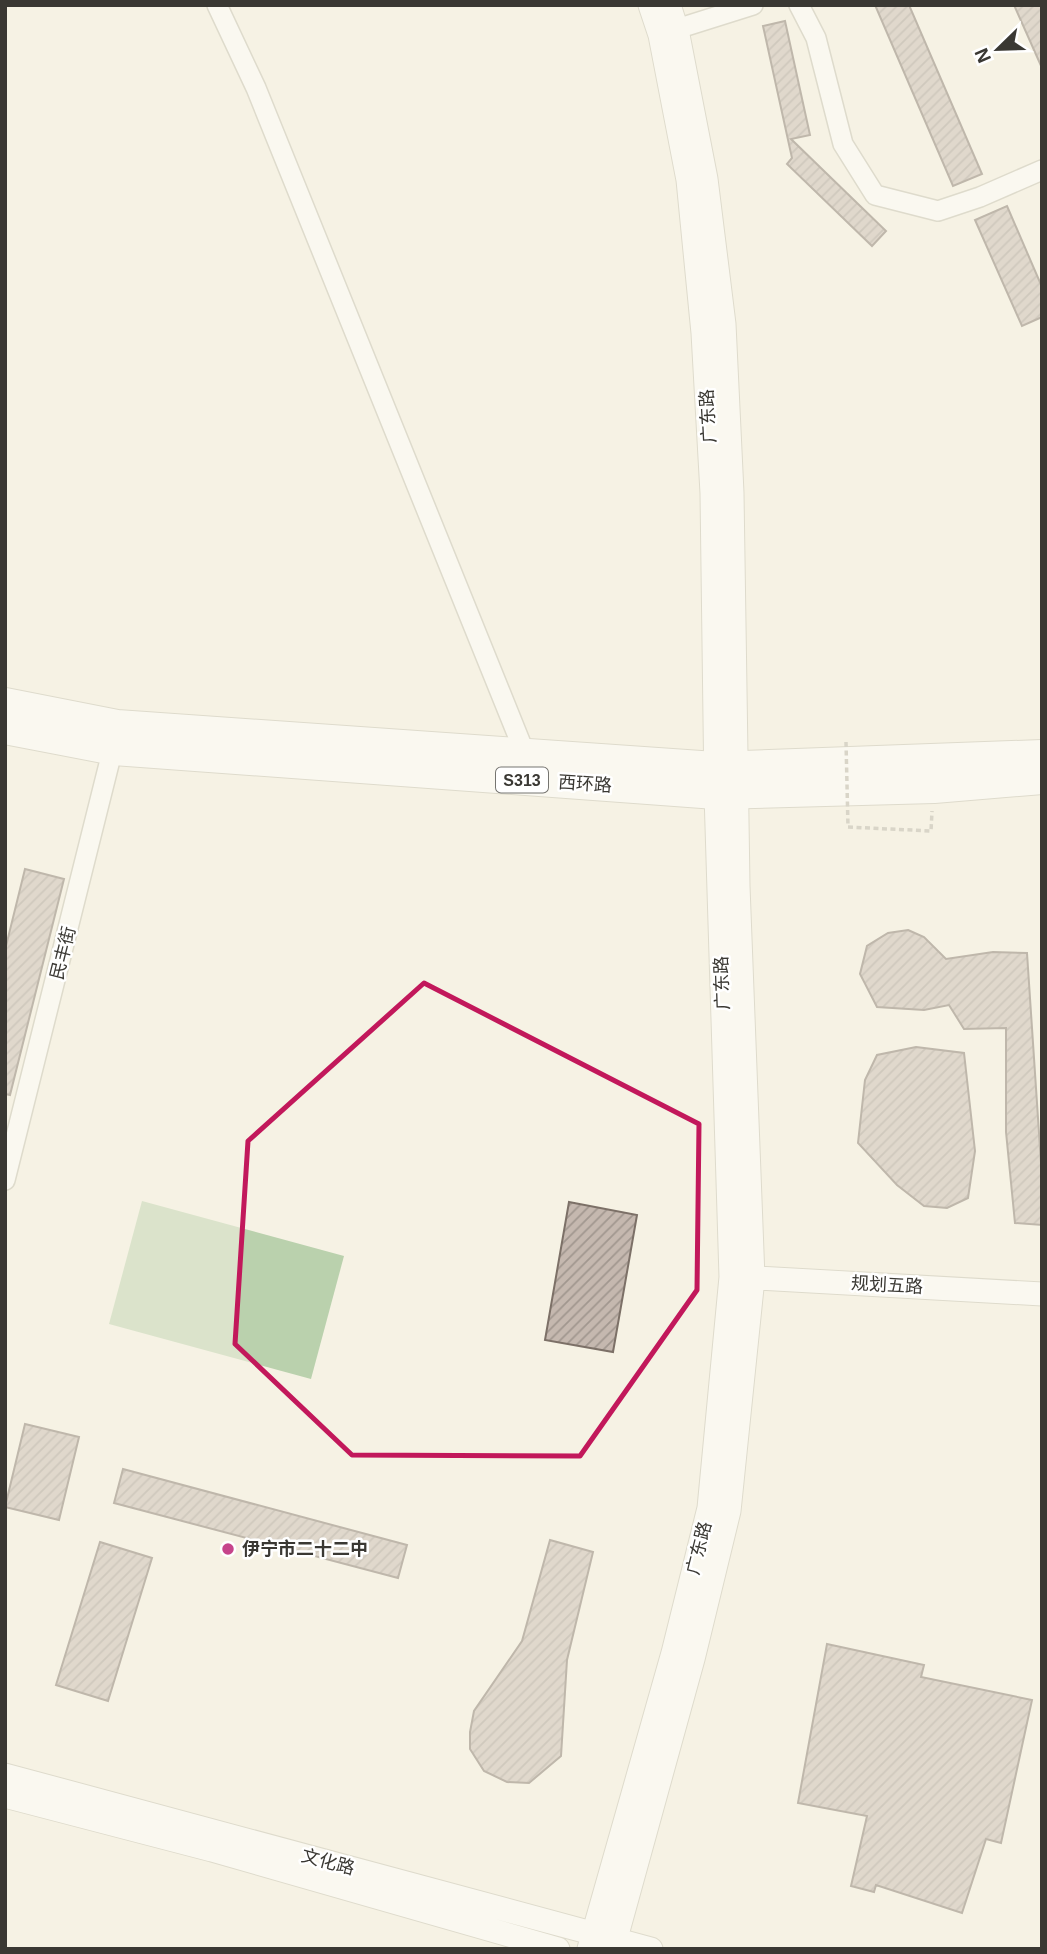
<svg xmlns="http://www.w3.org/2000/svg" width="1047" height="1954" viewBox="0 0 1047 1954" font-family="Helvetica,'Noto Sans SC',sans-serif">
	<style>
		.pitch { fill: #bad1ad }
		.building { fill: url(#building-hatch); stroke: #7c7067; stroke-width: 2 }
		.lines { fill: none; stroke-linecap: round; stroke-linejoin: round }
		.minor-casing { stroke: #c2bfb0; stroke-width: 22 }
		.tertiary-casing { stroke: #c2bfb0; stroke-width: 25 }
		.primary-casing { stroke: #c2bfb0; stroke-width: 32 }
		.path { stroke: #b5b2a7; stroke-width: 3.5; stroke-dasharray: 5 3.5; stroke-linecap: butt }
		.minor { stroke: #fff; stroke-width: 19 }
		.tertiary { stroke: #fff; stroke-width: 23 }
		.primary { stroke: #fff; stroke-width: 30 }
		.path-bridge { stroke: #b5b2a7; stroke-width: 3.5; stroke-dasharray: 5 3.5; stroke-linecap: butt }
		.marked { fill: none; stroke: #c2185b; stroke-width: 5; stroke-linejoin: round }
		.poi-dot { fill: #c6448b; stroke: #fff; stroke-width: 2.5 }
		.labels { text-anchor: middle; stroke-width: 5; stroke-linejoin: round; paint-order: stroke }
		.shield { fill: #fff; stroke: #757470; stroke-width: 2 }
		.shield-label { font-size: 16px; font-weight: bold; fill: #3a3833 }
		.street-label { font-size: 18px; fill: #3a3833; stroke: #fff }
		.poi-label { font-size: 18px; font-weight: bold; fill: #3a3833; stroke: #fff; text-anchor: start }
	</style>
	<defs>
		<pattern id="building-hatch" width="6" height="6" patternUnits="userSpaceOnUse" patternTransform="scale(1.75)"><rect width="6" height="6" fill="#c5b8af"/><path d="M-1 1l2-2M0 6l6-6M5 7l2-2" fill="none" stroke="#a1978f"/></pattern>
	</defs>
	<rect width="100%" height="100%" fill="#f6f2e4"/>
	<path class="pitch" d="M142 1201 344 1256 311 1379 109 1324Z"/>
	<path class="building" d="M875 5H909L982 174 953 186Z
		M1014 5H1042V68Z
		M785 21 810 135 791 139 886 231 872 246 787 164 792 158 763 26Z
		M1007 206 1042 287V317L1022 326 975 220Z
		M25 869 64 879 10 1095 5 1094V950Z
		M908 930 924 937 946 959 993 952 1027 953 1042 1178V1225L1015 1223 1006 1132V1028L964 1029 949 1005 924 1010 877 1007 860 974 867 946 888 933Z
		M916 1047 964 1053 975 1151 968 1198 947 1208 924 1206 897 1185 858 1143 865 1080 877 1055Z
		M569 1202 637 1215 613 1352 545 1340Z
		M25 1424 79 1437 59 1520 5 1507Z
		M123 1469 407 1545 398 1578 114 1503Z
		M550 1540 593 1552 567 1660 561 1756 529 1783 507 1782 484 1771 470 1749V1732L474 1711 522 1641Z
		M100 1542 152 1558 108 1701 56 1685Z
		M827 1644 924 1665 921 1677 1032 1700 1001 1843 986 1839 962 1913 876 1885 874 1892 851 1886 867 1816 798 1803Z"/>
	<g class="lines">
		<defs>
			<path id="minor" d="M217 5 256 88 526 756
				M799 5 816 38 843 144 875 195 938 211 980 197 1042 170
				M664 33 753 5
				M5 1180 115 740"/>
			<path id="tertiary" d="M741 1277 1042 1294
				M5 1775 651 1949
				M5 1796 212 1850 558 1949
				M589 1949 673 1653 709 1508 731 1277 716 794 712 493 703 333 688 180 660 35 650 5
				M613 1949 693 1659 729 1511 753 1278 738 886 732 493 724 324 706 179 677 30 669 5"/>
			<path id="primary" d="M5 703 117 725 715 767 1042 755
				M5 729 114 750 716 794 934 788 1042 779"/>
		</defs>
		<use href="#minor" class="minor-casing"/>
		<use href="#tertiary" class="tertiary-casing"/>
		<use href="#primary" class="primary-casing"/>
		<path class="path" d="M848 827 931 831 932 811"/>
		<use href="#minor" class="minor"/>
		<use href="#tertiary" class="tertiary"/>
		<use href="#primary" class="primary"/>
		<path class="path-bridge" d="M846 742 848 827"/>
	</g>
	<path d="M0 0H1047V1954H0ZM424 983 699 1124 697 1290 580 1456 352 1455 235 1344 248 1141Z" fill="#f6f2e4" fill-opacity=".55" fill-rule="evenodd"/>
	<path class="marked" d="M424 983 699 1124 697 1290 580 1456 352 1455 235 1344 248 1141Z"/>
	<circle class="poi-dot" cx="228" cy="1549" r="7"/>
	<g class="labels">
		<rect class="shield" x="496" y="767.5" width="52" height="25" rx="5"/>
		<g class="shield-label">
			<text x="522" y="786">S313</text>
		</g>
		<g class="street-label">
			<text transform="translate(708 416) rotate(-93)" y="6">广东路</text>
			<text transform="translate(585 784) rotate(4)" y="6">西环路</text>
			<text transform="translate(63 953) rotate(-76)" y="6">民丰街</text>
			<text transform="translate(722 983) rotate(-92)" y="6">广东路</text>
			<text transform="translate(887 1285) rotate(3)" y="6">规划五路</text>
			<text transform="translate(699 1548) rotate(-76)" y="6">广东路</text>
			<text transform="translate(328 1862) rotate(15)" y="6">文化路</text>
		</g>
		<g class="poi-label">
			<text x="242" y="1555">伊宁市二十二中</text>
		</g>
	</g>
	<rect width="1047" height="1954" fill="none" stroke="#3a3833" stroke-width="14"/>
	<g transform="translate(998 49) rotate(247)" stroke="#ffffff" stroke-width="5" paint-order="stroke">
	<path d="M0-5L12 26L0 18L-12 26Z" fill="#3a3833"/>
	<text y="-10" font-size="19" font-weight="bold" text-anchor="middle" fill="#3a3833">N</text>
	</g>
</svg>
